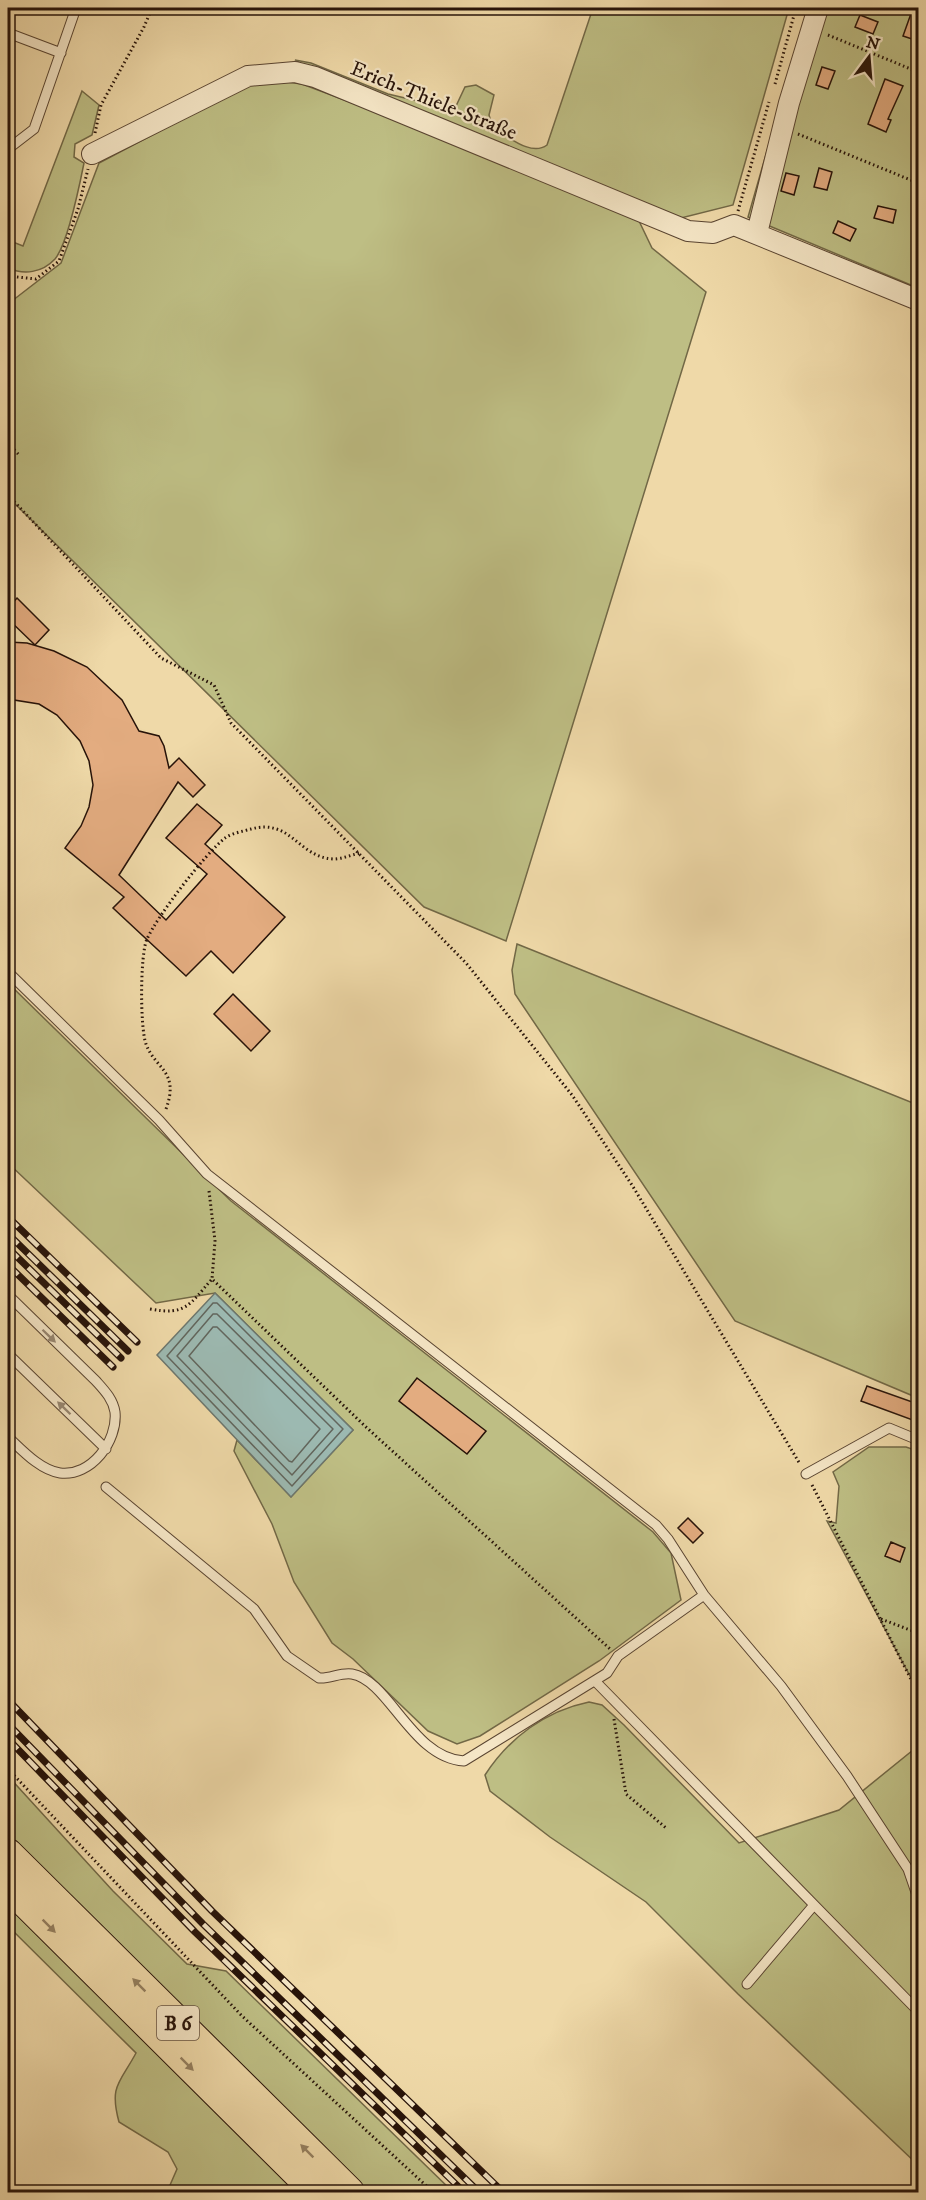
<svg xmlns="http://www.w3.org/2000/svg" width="926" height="2200" viewBox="0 0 926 2200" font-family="'IM FELL DW Pica',serif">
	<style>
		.green { fill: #bebe84; stroke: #726846; stroke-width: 1.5 }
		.water { fill: #9cb9b1; stroke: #6d776e; stroke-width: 1.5 }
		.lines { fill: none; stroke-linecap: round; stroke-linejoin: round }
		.shore { stroke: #62665d; stroke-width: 1.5 }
		.building { fill: #e3ac80; stroke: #271309; stroke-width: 1.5 }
		.lane-casing { stroke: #594431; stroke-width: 11 }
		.street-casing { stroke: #594431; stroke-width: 22 }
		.primary-casing { stroke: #271309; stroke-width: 32 }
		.path { stroke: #271309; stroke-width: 3; stroke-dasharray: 1.5 3; stroke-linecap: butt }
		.lane { stroke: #f5e6c6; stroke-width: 9 }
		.street { stroke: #f5e6c6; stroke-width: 20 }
		.primary { stroke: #efd9a8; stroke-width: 30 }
		.rail-casing { stroke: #271309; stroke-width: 7 }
		.rail { stroke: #f5e6c6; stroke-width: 4.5; stroke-dasharray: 14; stroke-linecap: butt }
		.oneway { fill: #988771 }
		.oneway2 { fill: #958060 }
		.labels { text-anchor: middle; stroke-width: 4.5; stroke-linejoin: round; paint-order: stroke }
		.shield { fill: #f5e6c6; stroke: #655242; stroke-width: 1.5 }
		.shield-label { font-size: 20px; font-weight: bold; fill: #271309 }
		.street-label { font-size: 21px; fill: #271309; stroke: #f5e6c6 }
	</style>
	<rect width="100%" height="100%" fill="#efd9a8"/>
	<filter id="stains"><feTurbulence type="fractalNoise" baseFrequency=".00333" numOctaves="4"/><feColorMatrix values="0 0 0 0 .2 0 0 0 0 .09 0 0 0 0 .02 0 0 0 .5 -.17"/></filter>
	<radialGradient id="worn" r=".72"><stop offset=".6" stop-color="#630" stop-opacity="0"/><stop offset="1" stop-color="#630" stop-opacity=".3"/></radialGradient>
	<path class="green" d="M593 8H789L733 205 681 218 310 70 295 60 311 63 388 94 443 107 456 106 465 87 476 85 494 95 489 115 493 128C508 136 531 157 547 145Z
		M808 8H918V288L748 217Z
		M271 80 302 84 535 172 639 221 652 248 706 292 506 941 424 907 8 497V304L61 263 99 163 247 85Z
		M82 91 99 105 92 135 75 144 74 157 84 163C80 183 67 245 55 259 42 273 24 275 8 268V240L23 246Z
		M517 944 918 1105V1398L735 1321 515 994 512 970Z
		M8 983 231 1201 653 1532 671 1553 681 1600 599 1661 480 1736 457 1744 428 1731 353 1659 332 1643 294 1582 272 1524 234 1451 237 1440 291 1497 353 1430 215 1293 156 1303 8 1163Z
		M869 1447H906L918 1451V1691L827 1521 836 1523 839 1486 833 1472Z
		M589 1702 602 1705 624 1725 739 1843 839 1810 918 1746V2165L738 1994 646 1902 550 1837 490 1791 485 1775C509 1738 545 1711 589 1702Z
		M8 1776 113 1891 187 1964 226 1971 453 2192H364L8 1840Z
		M8 1899 304 2192H167L177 2169 168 2152 119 2122C109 2085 120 2083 136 2053L8 1926Z"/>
	<path class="water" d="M215 1293 353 1430 291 1497 157 1355Z"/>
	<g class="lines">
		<path class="shore" d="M213 1303H217L343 1429 292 1486 167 1356Z
			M213 1314H217L333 1429 292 1475 177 1356Z
			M213 1327H217L320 1429 292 1462 289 1461 189 1356Z"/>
	</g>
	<path class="building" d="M913 8H918V41L903 36Z
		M860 15 878 22 873 34 855 27Z
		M822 67 835 71 828 89 816 85Z
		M885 79 903 86 888 119 891 120 886 132 868 124Z
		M819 168 832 172 827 190 814 187Z
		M786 173 799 176 794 195 781 191Z
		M878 206 896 210 893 223 874 218Z
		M838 221 856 229 850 241 833 233Z
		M17 598 49 630 35 645 8 619V608Z
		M8 642 27 643 54 651 87 667 122 700 139 731 159 736 164 746 169 768 179 758 205 785 193 797 178 782 119 875 166 920 207 874 166 838 197 804 222 825 205 844 285 917 233 973 211 951 186 976 113 908 124 897 65 848 81 826 89 807 93 785 89 761 80 741 57 715 39 704 8 699Z
		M233 994 270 1031 251 1051 214 1014Z
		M417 1378 486 1431 467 1454 399 1401Z
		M867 1386 918 1404V1422L861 1401Z
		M688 1518 703 1533 693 1543 678 1528Z
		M891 1542 905 1548 900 1562 885 1556Z"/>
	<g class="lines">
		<defs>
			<path id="lane" d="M8 33 61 53
				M8 149 34 129 76 8
				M8 972 159 1120 207 1174 656 1525 668 1539 704 1595 781 1686 847 1776 908 1869 918 1898
				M8 1295 96 1381C104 1390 113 1399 115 1412 118 1441 91 1477 60 1473 40 1470 22 1450 8 1437
				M8 1354 106 1449
				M806 1474 889 1428 918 1440
				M106 1487 254 1609 287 1656 319 1678C330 1679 341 1672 352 1674 389 1680 412 1758 464 1761L607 1673 618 1656 704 1595
				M595 1681 918 2011
				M747 1984 814 1905"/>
			<path id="street" d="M92 154 248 76 295 72 315 77 688 231 713 233 734 225 918 300
				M757 233 789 103 818 8"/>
			<path id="primary" d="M8 1854 349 2192
				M8 1885 317 2192"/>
		</defs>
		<use href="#lane" class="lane-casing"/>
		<use href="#street" class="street-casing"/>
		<use href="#primary" class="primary-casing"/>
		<path class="path" d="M828 35 918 72
			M775 84 796 8
			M95 133 101 105 144 27 152 8
			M798 134 918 183
			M738 211 769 102
			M8 276 36 279 59 261 78 209 88 169
			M8 443 20 456
			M8 495 161 658 214 685 231 723 466 963 572 1095 632 1185 800 1464
			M166 1109C180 1071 155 1069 146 1044 140 1028 140 954 147 939 158 915 205 854 225 838 232 833 244 831 251 829 291 818 298 857 333 859 342 859 351 855 360 853
			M209 1191 215 1241 212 1279 367 1428 610 1649
			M150 1309C186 1316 190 1304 212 1279
			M812 1485 918 1693
			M881 1619 918 1633
			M614 1719 626 1794 666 1828
			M8 1769 242 2016 433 2192"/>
		<use href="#lane" class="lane"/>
		<use href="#street" class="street"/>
		<use href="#primary" class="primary"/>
		<defs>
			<path id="rail" d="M8 1217 137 1342
				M8 1234 128 1351
				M8 1248 121 1358
				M8 1265 113 1367
				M8 1700 212 1911 503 2192
				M8 1724 203 1924 479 2192
				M8 1739 195 1932 464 2192"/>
		</defs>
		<use href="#rail" class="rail-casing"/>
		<use href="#rail" class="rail"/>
	</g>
	<defs><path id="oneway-solid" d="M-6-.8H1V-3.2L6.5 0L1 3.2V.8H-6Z" transform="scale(1.5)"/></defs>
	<g class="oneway">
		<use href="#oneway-solid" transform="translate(49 1336) rotate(44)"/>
		<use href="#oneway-solid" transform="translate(64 1408) rotate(-136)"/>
	</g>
	<g class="oneway2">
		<use href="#oneway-solid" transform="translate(49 1926) rotate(45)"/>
		<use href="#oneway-solid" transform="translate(139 1985) rotate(-135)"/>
		<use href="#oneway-solid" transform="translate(187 2064) rotate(45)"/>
		<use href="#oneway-solid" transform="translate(307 2151) rotate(-135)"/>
	</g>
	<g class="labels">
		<rect class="shield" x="157" y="2006" width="42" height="34" rx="4.5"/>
		<g class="shield-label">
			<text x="178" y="2030">B 6</text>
		</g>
		<g class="street-label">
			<text transform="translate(434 100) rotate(22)" y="7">Erich-Thiele-Straße</text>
		</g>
	</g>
	<rect width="926" height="2200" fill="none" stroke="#efd9a8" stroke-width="30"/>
	<rect x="9" y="9" width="908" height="2182" fill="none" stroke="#271309" stroke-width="3"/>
	<rect x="15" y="15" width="896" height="2170" fill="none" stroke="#271309" stroke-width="1.5"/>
	<g transform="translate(869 57) rotate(16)" stroke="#f5e6c6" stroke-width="4.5" paint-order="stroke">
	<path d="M0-4.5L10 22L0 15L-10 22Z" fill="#271309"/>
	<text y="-9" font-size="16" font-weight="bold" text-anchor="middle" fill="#271309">N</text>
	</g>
	<rect width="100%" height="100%" filter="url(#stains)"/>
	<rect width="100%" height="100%" fill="url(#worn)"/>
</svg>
